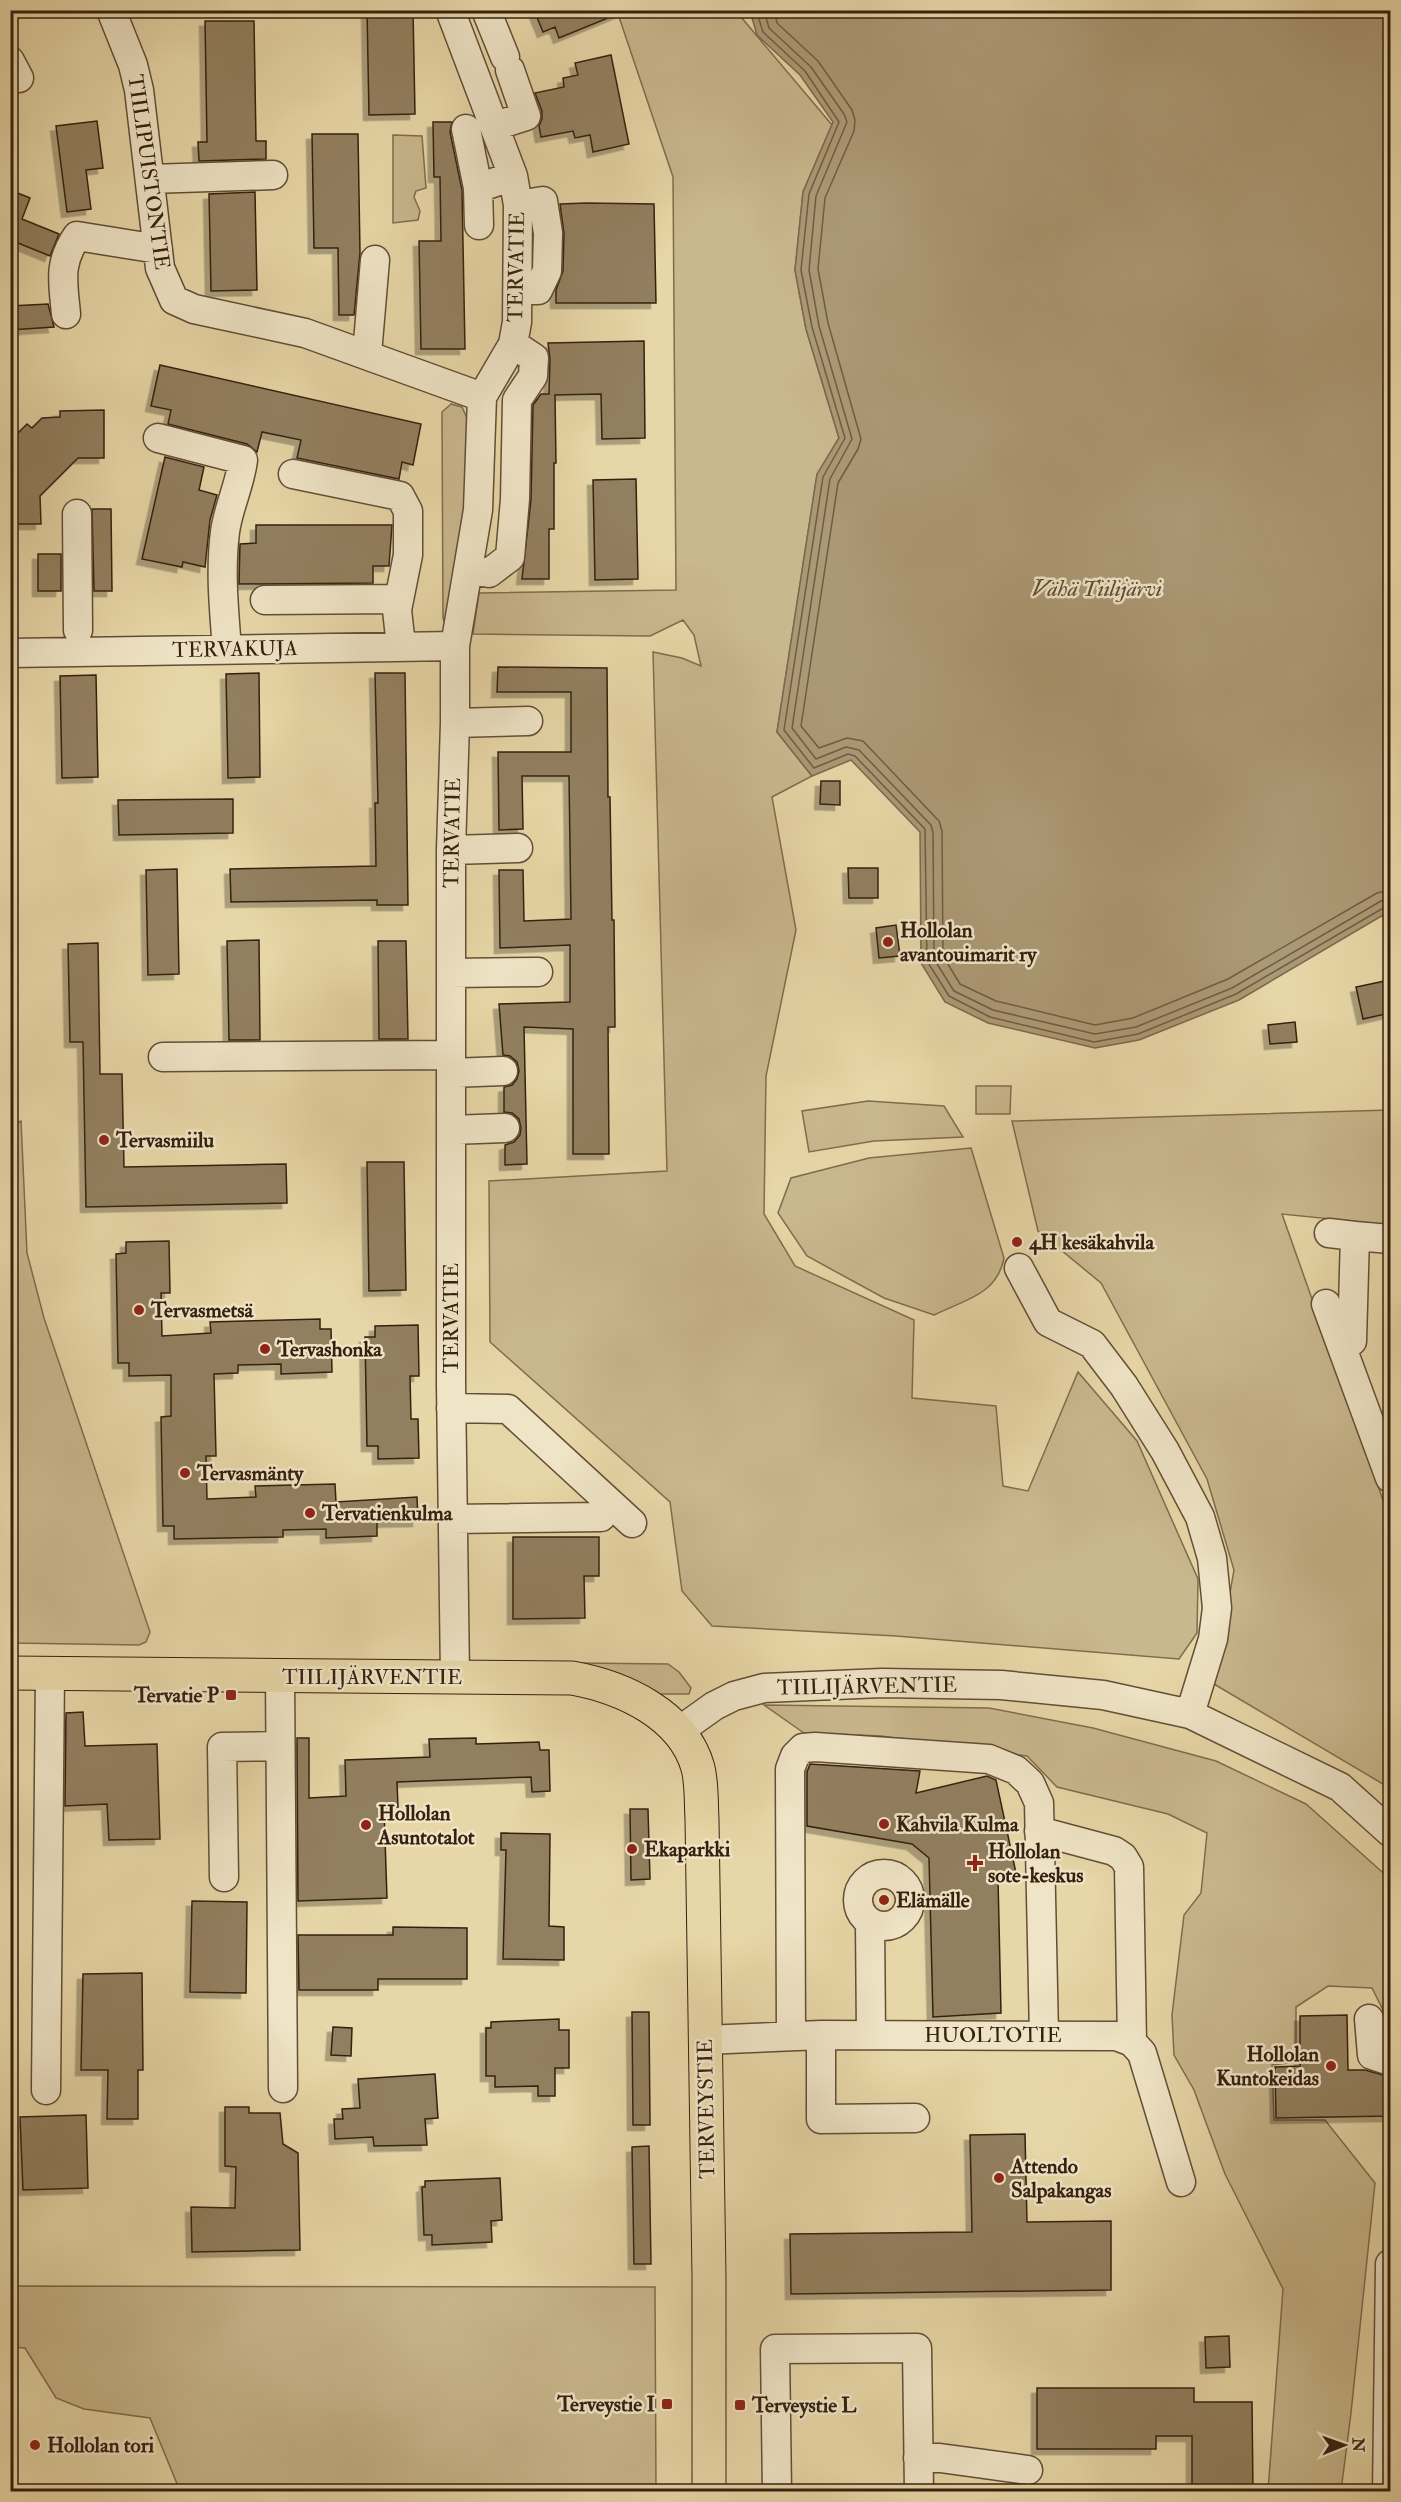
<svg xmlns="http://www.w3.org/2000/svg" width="1401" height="2502" viewBox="0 0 1401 2502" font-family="'IM FELL Double Pica',serif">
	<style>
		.green { fill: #c9b78d; stroke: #806c4e; stroke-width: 1.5 }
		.water { fill: #ab9874; stroke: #7c684c; stroke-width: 1.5 }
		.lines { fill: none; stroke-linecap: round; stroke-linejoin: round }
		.shore { stroke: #705c42; stroke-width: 1.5 }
		.building { fill: #927f5f; stroke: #362010; stroke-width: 1.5; filter: url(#shadow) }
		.minor-casing { stroke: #624e36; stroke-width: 31 }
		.major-casing { stroke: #362010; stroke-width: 35 }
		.minor { stroke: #efe4c6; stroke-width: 28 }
		.major { stroke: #e7d6a7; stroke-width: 33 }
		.poi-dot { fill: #8f2418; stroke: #efe4c6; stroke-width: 2 }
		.labels { text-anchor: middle; stroke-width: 5; stroke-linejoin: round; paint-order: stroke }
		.street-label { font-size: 21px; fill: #362010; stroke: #efe4c6 }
		.poi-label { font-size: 21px; font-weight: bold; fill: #362010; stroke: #efe4c6; text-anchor: start }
		.water-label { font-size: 22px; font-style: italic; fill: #5f4a33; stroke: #efe4c6 }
	</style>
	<defs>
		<filter id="shadow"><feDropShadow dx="-5.5" dy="5.5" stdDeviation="0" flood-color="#0004"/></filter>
	</defs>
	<rect width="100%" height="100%" fill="#e7d6a7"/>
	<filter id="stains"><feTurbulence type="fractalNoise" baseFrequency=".00333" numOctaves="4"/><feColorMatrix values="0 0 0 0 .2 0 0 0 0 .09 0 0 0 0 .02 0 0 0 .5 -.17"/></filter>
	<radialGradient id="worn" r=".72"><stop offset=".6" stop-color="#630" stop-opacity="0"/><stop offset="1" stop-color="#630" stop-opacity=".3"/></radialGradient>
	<path class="green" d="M617 11H736L832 125 803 192 795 270 806 329 839 438 817 475 777 732 812 776 772 797 796 930 766 1076 764 1214 795 1266 914 1320 912 1398 996 1406 1003 1486 1028 1491 1078 1372 1137 1441 1198 1579 1197 1633 1179 1659 896 1636 712 1626 682 1591 670 1502 490 1342 489 1181 667 1171 653 652 682 658 701 666 694 635 683 620 650 636 473 634 479 593 676 590 673 177Z
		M393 135 422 136 426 188 416 191 414 197 420 211 418 220 393 223Z
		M451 404 462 407 474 434 477 456 445 623 443 618 442 412Z
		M976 1086H1011L1010 1114H976Z
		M868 1101 944 1106 963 1137 874 1141 809 1152 802 1111Z
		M1390 1110V1225L1282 1214 1390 1520V1792L1383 1784 1214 1684 1234 1570 1207 1479 1101 1283 1038 1231 1012 1121Z
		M21 1121 27 1253 44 1318 150 1632 146 1642 139 1645 11 1643 10 1125Z
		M971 1148 1004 1258C997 1295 964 1300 934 1315L884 1298 807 1256 778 1213 791 1178 869 1158Z
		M492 1662 668 1664 679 1672 691 1688 689 1694H660Z
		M764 1705 989 1708 1093 1728 1216 1761 1306 1804 1390 1879V2016H1386L1372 1988 1328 1986 1296 2007V2062L1272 2065 1274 2120H1325L1375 2183 1351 2413 1341 2491H1268L1283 2289 1225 2174 1194 2090 1174 2055 1172 2015 1184 1915 1201 1893 1207 1833 1168 1814 1057 1787 1027 1756 881 1736 804 1733Z
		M10 2286 655 2287 656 2491H180L150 2418 84 2409 56 2398 25 2348 11 2347Z"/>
	<path class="water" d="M750 11H1390V911L1239 1000 1139 1040 1095 1048 988 1023 945 1002 921 963 920 832 851 760 812 776 777 732 817 474 839 438 806 329 795 270 803 192 833 122 800 75 757 35Z"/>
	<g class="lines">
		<path class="shore" d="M756 10 763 32 805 71 839 122 809 194 801 270 812 327 845 438 823 477 784 730 814 768 848 754 855 756 925 829 927 961 949 996 990 1017 1094 1042 1138 1034 1236 994 1385 907 1390 906
			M764 10 769 28 811 67 844 114 847 122 816 196 809 270 819 326 852 439 830 479 792 728 816 759 846 747 859 750 931 825 933 833 934 959 954 991 993 1010 1095 1034 1136 1027 1232 988 1381 901 1390 899
			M774 10 777 23 818 61 852 110 855 120 854 131 825 198 818 269 828 323 861 439 858 449 838 483 801 726 819 748 847 738 863 741 939 821 942 831 943 956 960 984 996 1001 1095 1025 1133 1018 1228 979 1377 893 1390 890"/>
	</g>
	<path class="building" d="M367 10H413L415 114 369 115Z
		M534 10H625V11L559 38 555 27 543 32Z
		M205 21H254L256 141H266V159L199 161 198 142H207Z
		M611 55 629 144 593 152 590 135 575 138 573 131 541 137 539 126 542 119V111L535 93 564 87 563 78 578 75 575 63Z
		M97 121 103 168 86 170 91 209 67 212 56 126Z
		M433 122H452L450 132 462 190 465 349H421L419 241H441L440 177H434Z
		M312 134H358L360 253 354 315H339L338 248H314Z
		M10 190 30 198 22 219 59 234 50 256 13 241 10 245Z
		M255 192 257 290 211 291 209 194Z
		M586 203 654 204 656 303H556V290L563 271 564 233 560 204Z
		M48 304 54 327 10 330V306Z
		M644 341 645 438 602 439 601 394 555 395 556 463H554V529H549V579H522L531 500 533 405 541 394H549L550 359 548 343Z
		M160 365 421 424 413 465 402 462 399 479 297 458 301 440 262 432 257 452 247 444 168 424 171 410 151 406Z
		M104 410V458H78L40 496 41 524H10V441L27 424 32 428 42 418 60 417V411Z
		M165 457 204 467 199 490 217 495 210 520 205 567 183 562 182 567 142 559Z
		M636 479 638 579 595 580 593 480Z
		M92 509H111L112 591H94Z
		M256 525H392L389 566H373V583L239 584 240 544 256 543Z
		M38 554H61V591H38Z
		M498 667 607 668 608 797H610L612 920H614L615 1027H608L609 1154H573V1029L524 1027 527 1164 505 1165V1145L514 1142 520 1135 521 1128 519 1119 512 1113 504 1112V1087L512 1085 517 1079 519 1071 517 1062 510 1056 503 1055 499 1004 570 1002V945L500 948 499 870H523L524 921 571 919 569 776H522L523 829 499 830 498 752H571V692H497Z
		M259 673 260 777 228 778 226 674Z
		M375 673H405L408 905H377V900L231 902 230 869 376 866 375 803H378Z
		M96 675 98 777 62 778 60 676Z
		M821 781H840V805L820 804Z
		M233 799V833L119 835 118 800Z
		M848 868H878V898H849Z
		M177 869 179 974 148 975 146 870Z
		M896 925 900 956 879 958 876 928Z
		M259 940 260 1040H229L227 941Z
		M378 941H406L408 1039H379Z
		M98 943 100 1074H122L124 1167 286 1164 287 1203 86 1207 83 1042H70L68 944Z
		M1385 981 1390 1013 1363 1019 1356 987Z
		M1295 1022 1297 1042 1270 1044 1268 1025Z
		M367 1162H404L406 1290 369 1291Z
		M169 1241 170 1293H161L162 1336 211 1333 210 1322 320 1319V1329H331L332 1372 281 1374V1364L238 1365V1373L214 1374 216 1456H206L207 1499 256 1497 255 1486 335 1484 336 1502 417 1497 418 1521 377 1522V1536L326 1538V1529L283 1530V1537L174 1539V1526H163L161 1417 171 1416V1375L129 1376V1363H118L116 1254 126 1253V1242Z
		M418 1325 419 1376H410L411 1419H418L419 1458 378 1459V1446H367L365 1337H375V1326Z
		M513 1537H599V1576H584L585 1618 513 1619Z
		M83 1712 85 1746 157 1744 160 1839 109 1840 107 1804 65 1806 66 1713Z
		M297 1738H309V1798L346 1796 345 1760 430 1757 429 1739 476 1738V1744L539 1742 540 1750H549L550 1791 532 1792 531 1777 397 1782 398 1807 384 1808 387 1898 298 1901Z
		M810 1764 920 1771 916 1793 987 1776 996 1780 1016 1873 998 1878 1001 2013 933 2017 929 1858 912 1844 807 1826V1772Z
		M630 1809H648L650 1879 631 1880Z
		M501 1833 550 1834 549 1926 564 1927V1960L503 1959 506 1850H501Z
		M192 1901 247 1902 246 1993 190 1992Z
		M393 1927 467 1928V1979H378V1990H299L298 1935H393Z
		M142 1973 143 2070H138V2119H107L108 2070H81L83 1974Z
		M632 2012H649L650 2125H633Z
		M1347 2015 1348 2070H1365L1390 2077V2116L1276 2118 1275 2067 1300 2066V2016Z
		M559 2019V2030H569V2068H555V2096H538V2086L495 2087V2076H486V2028H491V2022Z
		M333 2027 352 2028 351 2056 331 2055Z
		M435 2074 438 2118 425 2119 427 2145 374 2146 373 2137 335 2139 334 2119H343L342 2109 360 2108 358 2079Z
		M225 2107H249V2113H280L283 2144 298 2153 300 2250 192 2252 191 2207 235 2208 236 2167 225 2166Z
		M86 2115 88 2188 23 2190 20 2117Z
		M1025 2134 1027 2222 1111 2221V2290L791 2294 790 2234 972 2232 970 2135Z
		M649 2146 651 2264H634L632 2147Z
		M500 2178 502 2220 491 2221 492 2242 432 2245V2235H424L422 2187H425V2181Z
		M1229 2336 1230 2367 1206 2368 1205 2337Z
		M1037 2388H1194V2402H1252L1253 2492H1192V2436H1156V2449H1037Z"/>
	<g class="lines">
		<defs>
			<path id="minor" d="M111 10 133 65 139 90 160 268 174 300 194 309 305 333 482 397
				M450 10 513 176 518 205 517 322 513 344 482 397 478 510 455 646V723L451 850V1385L455 1677
				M486 10 505 57
				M10 61 19 78
				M495 126 526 116 510 70
				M466 129 478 188
				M150 179 273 175
				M518 205 543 201 548 233 547 271 538 290H519
				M479 225 478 188 513 176
				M66 314C63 281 58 264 77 236L158 249
				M367 354 375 260
				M158 438 243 460C240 485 228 508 225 532 220 571 224 610 227 649
				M293 474 400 496 408 511V555L397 610 401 646
				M77 514 78 630
				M469 570 489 573 510 557 515 499 517 400 533 376 534 358 513 344
				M265 600 399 599
				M10 653 455 646
				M455 723 528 721
				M451 850 518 848
				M451 973 538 972
				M163 1057 451 1055
				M451 1073 503 1071
				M451 1130 505 1128
				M1329 1233 1355 1236
				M1019 1268 1048 1322 1092 1344 1124 1386 1165 1451 1200 1517 1212 1558 1217 1608 1213 1639 1190 1714
				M1326 1304 1390 1478
				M1352 1341 1355 1236 1390 1239
				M451 1408 508 1409 632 1523
				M453 1519 601 1517
				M280 1676 283 2088
				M679 1731 714 1706 734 1696 764 1688 882 1683 1001 1685 1103 1695 1190 1714 1340 1787 1390 1832
				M1039 1831 1114 1851 1123 1857 1129 1867 1132 2042
				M858 1900a26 26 0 1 1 52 0a26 26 0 1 1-52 0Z
				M224 1877 222 1747 279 1746
				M870 1923 871 2035
				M1369 2019 1372 2055 1390 2061
				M821 2035V2119L915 2118
				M791 2036 790 1769 795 1756 803 1748 815 1747 989 1759 1016 1770 1030 1783 1039 1803 1044 2035
				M704 2040 821 2035 1116 2036 1132 2042 1142 2053 1181 2182
				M46 2090 50 1673
				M918 2458H940L1028 2470
				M777 2492 775 2349 917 2348 919 2492
				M1387 2492 1390 2264"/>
			<path id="major" d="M10 1673 572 1678C622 1687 683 1714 698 1768 702 1784 701 1803 702 1819L709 2277V2492"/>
		</defs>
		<use href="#minor" class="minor-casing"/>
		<use href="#major" class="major-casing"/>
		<use href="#minor" class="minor"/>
		<use href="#major" class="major"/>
	</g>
	<g class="poi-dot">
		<circle cx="888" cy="942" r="6"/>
		<circle cx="104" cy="1140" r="6"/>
		<circle cx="1017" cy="1242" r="6"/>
		<circle cx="139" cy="1310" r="6"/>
		<circle cx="265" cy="1349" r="6"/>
		<circle cx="185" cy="1473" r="6"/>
		<circle cx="310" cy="1513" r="6"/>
		<rect x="225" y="1689" width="12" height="12" rx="3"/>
		<circle cx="884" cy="1824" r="6"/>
		<circle cx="366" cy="1825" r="6"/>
		<circle cx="632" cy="1849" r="6"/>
		<path d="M972 1854h6v6h6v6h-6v6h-6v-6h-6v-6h6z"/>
		<circle cx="884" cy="1900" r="6"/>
		<circle cx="1331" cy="2066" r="6"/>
		<circle cx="999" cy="2178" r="6"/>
		<rect x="661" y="2398" width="12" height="12" rx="3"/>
		<rect x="734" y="2399" width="12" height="12" rx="3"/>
		<circle cx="35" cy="2445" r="6"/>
	</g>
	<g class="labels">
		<g class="street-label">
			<text transform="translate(149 172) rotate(82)" y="7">TIILIPUISTONTIE</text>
			<text transform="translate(516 267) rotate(-89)" y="7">TERVATIE</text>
			<text transform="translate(235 649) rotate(-1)" y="7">TERVAKUJA</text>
			<text transform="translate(452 833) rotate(-89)" y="7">TERVATIE</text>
			<text transform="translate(451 1318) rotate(-90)" y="7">TERVATIE</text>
			<text x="372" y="1684">TIILIJÄRVENTIE</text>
			<text transform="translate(867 1686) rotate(-1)" y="7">TIILIJÄRVENTIE</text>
			<text x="993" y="2042">HUOLTOTIE</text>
			<text transform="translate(706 2109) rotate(-91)" y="7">TERVEYSTIE</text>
		</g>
		<g class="poi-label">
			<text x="900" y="937">Hollolan<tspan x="900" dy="24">avantouimarit ry</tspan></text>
			<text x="116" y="1147">Tervasmiilu</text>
			<text x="1029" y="1249">4H kesäkahvila</text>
			<text x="151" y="1317">Tervasmetsä</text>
			<text x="277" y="1356">Tervashonka</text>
			<text x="197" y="1480">Tervasmänty</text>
			<text x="322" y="1520">Tervatienkulma</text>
			<text x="219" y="1702" text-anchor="end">Tervatie P</text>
			<text x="378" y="1820">Hollolan<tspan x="378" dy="24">Asuntotalot</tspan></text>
			<text x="896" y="1831">Kahvila Kulma</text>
			<text x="644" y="1856">Ekaparkki</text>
			<text x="988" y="1858">Hollolan<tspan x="988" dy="24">sote-keskus</tspan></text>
			<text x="896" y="1907">Elämälle</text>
			<text x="1319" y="2061" text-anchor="end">Hollolan<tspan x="1319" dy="24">Kuntokeidas</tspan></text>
			<text x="1011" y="2173">Attendo<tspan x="1011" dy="24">Salpakangas</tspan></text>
			<text x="655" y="2411" text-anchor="end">Terveystie I</text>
			<text x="752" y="2412">Terveystie L</text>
			<text x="47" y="2452">Hollolan tori</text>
		</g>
		<g class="water-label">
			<text x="1097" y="596">Vähä Tiilijärvi</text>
		</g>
	</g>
	<rect width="1401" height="2502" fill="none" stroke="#e7d6a7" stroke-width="36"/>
	<rect x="12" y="12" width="1377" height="2478" fill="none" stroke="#362010" stroke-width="3"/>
	<rect x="18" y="18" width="1365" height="2466" fill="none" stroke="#362010" stroke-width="1.5"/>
	<g transform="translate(1344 2445) rotate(89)" stroke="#efe4c6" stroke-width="4.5" paint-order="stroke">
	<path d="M0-4.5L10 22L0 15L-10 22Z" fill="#362010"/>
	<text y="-9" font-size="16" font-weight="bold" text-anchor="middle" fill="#362010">N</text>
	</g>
	<rect width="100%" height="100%" filter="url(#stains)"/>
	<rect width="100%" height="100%" fill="url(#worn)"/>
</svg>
